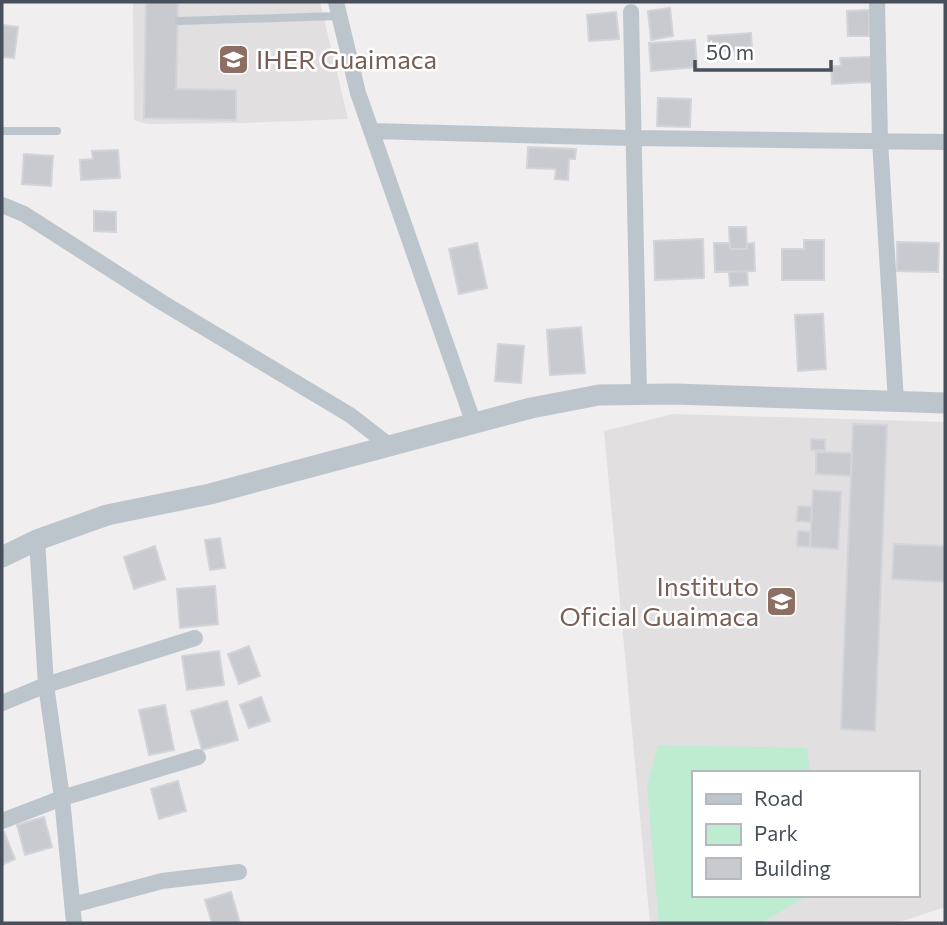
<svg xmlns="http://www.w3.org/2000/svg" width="947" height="925" viewBox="0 0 947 925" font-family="Commissioner,sans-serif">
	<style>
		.education { fill: #e1dfdf; fill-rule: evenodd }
		.green { fill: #beecd1 }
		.building { fill: #c8cad0; stroke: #d2d4d9; stroke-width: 2 }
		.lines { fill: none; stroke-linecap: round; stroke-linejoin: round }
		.service { stroke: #bdc5cc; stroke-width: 8 }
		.minor { stroke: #bdc5cc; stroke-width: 16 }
		.tertiary { stroke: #bdc5cc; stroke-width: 21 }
		.labels { text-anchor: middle; stroke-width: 5; stroke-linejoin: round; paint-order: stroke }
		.education-label { font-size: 26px; fill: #785e54; stroke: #fff; text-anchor: start }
	</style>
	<rect width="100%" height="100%" fill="#f0eeee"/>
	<path class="education" d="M133 2H320L348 119 241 123 147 124 134 120Z
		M673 414 945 422V907L897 923H650L604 431ZM693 773H917V895H693Z"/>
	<path class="green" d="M658 745 807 748 810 773H693V895L807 896 761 923H659L647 787Z"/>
	<path class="building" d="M146 2H178L176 89 236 90V120L144 118Z
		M670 8 673 36 651 40 648 11Z
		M869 10V36H848L847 11Z
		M616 12 619 39 589 41 587 15Z
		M2 25 18 27 14 58 2 57Z
		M751 33 752 51 743 52 744 61 736 62 735 50 709 51 708 36Z
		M695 40 697 67 651 71 649 43Z
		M871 57 872 82 832 84 831 66H841L840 58Z
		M658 98 691 99 690 127 657 126Z
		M528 147 576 149 575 159H569L568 180 555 179 556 169 527 168Z
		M118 150 120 178 81 180 80 160 93 159 92 151Z
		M24 154 53 156 51 186 22 184Z
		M94 211 116 212V232L94 231Z
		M729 227H746L747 249H730Z
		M703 239 704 278 655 280 654 241Z
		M804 240H824V280H782V249H804Z
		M897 242 939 243 938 272 897 271Z
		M477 243 487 288 459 294 449 249Z
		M714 243H730V249H747V244L754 243 755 271 715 272Z
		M747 271 748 285 730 286 729 272Z
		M823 314 826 369 798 371 795 315Z
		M581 327 585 373 550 375 547 330Z
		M498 344 524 346 521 383 495 381Z
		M853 424 887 425 875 731 841 729Z
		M811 439 825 440V450H811Z
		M816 452 852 453 851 476 816 474Z
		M813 490 841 492 838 549 810 547Z
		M798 506 812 507 811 522 797 521Z
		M798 531 810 532V547L797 546Z
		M220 538 225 568 210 570 205 540Z
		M894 544 945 546V582L892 579Z
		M155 546 165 579 134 589 124 557Z
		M215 586 218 624 180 628 177 589Z
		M249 646 260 676 239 684 228 654Z
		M219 651 224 685 187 690 182 656Z
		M261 697 270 721 249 728 240 705Z
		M227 701 238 740 202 750 191 711Z
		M165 705 174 750 149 755 139 710Z
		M178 781 186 811 159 819 151 789Z
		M44 817 52 847 25 855 17 825Z
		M4 832 15 859 2 865V833Z
		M231 892 240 923H212L205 900Z"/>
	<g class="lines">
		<path class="service" d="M179 21 339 16
			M2 131H57"/>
		<path class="minor" d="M336 2 358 93 474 424
			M877 2 880 141 896 401
			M631 12 639 394
			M371 131 632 138 945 142
			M2 205 24 214 163 303 350 415 390 446
			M37 540 46 685 62 798 74 923
			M2 703 46 685 195 638
			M2 821 62 798 198 757
			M73 905 162 881 239 872"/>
		<path class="tertiary" d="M2 557 37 540 107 515 210 494 531 408 599 395 675 394 945 403"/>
	</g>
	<defs>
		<symbol id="school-square" viewBox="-11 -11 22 22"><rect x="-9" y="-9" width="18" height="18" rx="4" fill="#8d6e63" stroke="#fff"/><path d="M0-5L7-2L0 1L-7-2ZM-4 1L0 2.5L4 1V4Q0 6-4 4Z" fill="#fff"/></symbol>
	</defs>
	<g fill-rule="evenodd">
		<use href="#school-square" x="216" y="42" width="35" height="35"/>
		<use href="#school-square" x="764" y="584" width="35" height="35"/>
	</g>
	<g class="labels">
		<g class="education-label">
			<text x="256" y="69">IHER Guaimaca</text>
			<text x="759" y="596" text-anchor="end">Instituto<tspan x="759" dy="30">Oficial Guaimaca</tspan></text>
		</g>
	</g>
	<rect width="947" height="925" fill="none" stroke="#47505a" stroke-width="7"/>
	<rect x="692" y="771" width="228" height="126" fill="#ffffff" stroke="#b5b9bd" stroke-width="2"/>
	<rect x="706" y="794" width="35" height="10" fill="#bdc5cc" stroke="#b5b9bd" stroke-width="2"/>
	<text x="754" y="806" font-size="21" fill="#47505a">Road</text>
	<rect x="706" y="824" width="35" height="21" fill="#beecd1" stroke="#b5b9bd" stroke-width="2"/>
	<text x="754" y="841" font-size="21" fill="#47505a">Park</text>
	<rect x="706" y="858" width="35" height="21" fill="#c8cad0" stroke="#b5b9bd" stroke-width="2"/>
	<text x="754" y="876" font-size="21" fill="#47505a">Building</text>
	<path d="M695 60v10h136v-10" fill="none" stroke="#47505a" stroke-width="3.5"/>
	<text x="706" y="60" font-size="21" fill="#47505a" stroke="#ffffff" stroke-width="5" paint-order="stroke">50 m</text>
</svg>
